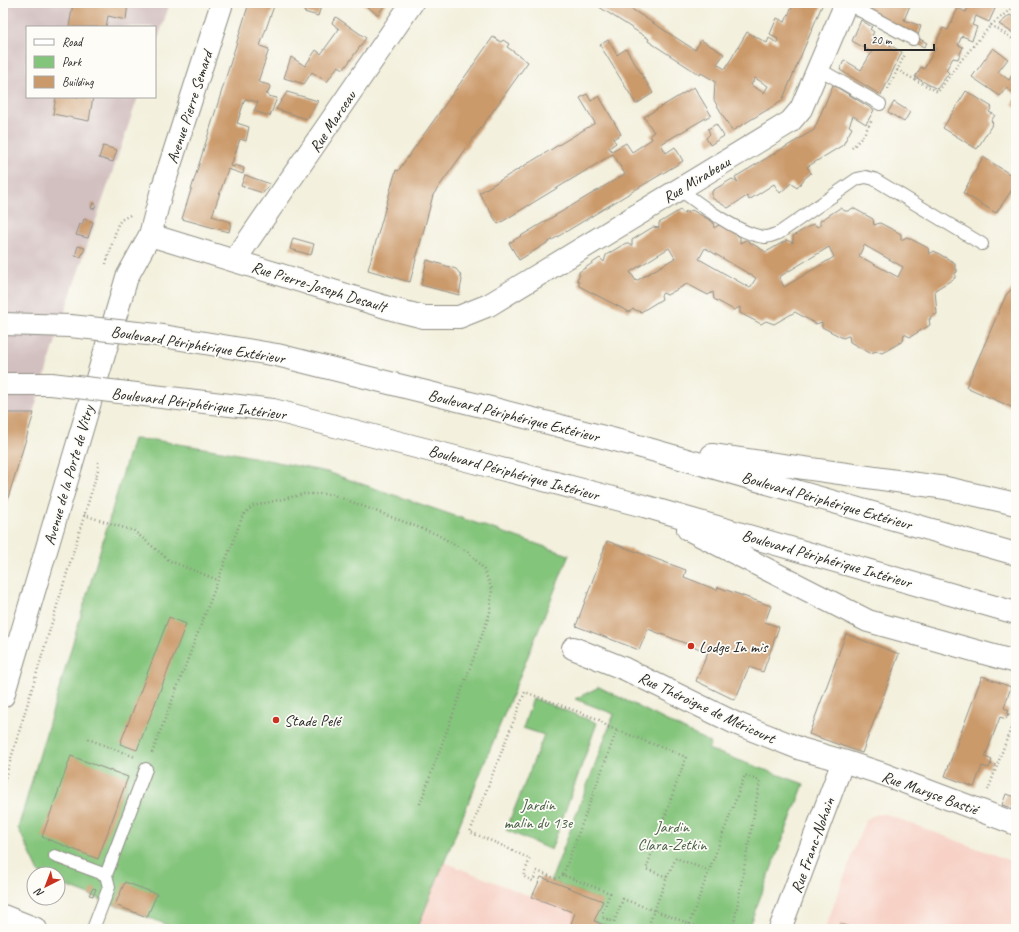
<svg xmlns="http://www.w3.org/2000/svg" width="1019" height="932" viewBox="0 0 1019 932" font-family="Caveat,sans-serif">
	<style>
		.built { fill: #f7d1c6 }
		.industrial { fill: #d2bfbf }
		.green { fill: #84c57c; stroke: #587854 }
		.building { fill: #cb9a6a; fill-rule: evenodd }
		.lines { fill: none; stroke-linecap: round; stroke-linejoin: round }
		.lane-casing { stroke: #8f8e84; stroke-width: 14 }
		.street-casing { stroke: #8f8e84; stroke-width: 24 }
		.secondary-casing { stroke: #8f8e84; stroke-width: 24 }
		.highway-casing { stroke: #8f8e84; stroke-width: 24 }
		.path { stroke: #8f8e84; stroke-width: 2.5; stroke-dasharray: 1 3; stroke-linecap: butt }
		.lane { stroke: #fff; stroke-width: 12 }
		.street { stroke: #fff; stroke-width: 22 }
		.secondary { stroke: #fff; stroke-width: 22 }
		.highway { stroke: #fff; stroke-width: 22 }
		.highway-bridge-casing { stroke: #8f8e84; stroke-width: 24; stroke-linecap: butt }
		.highway-bridge { stroke: #fff; stroke-width: 22 }
		.poi-dot { fill: #c8321e; stroke: #fdfcf7; stroke-width: 1.5 }
		.labels { text-anchor: middle; stroke-width: 3.5; stroke-linejoin: round; paint-order: stroke }
		.street-label { font-size: 16px; fill: #2b2b2b; stroke: #fdfcf7 }
		.poi-label { font-size: 16px; fill: #2b2b2b; stroke: #fdfcf7; text-anchor: start }
		.park-label { font-size: 16px; fill: #4a6147; stroke: #fdfcf7 }
	</style>
	<rect width="100%" height="100%" fill="#fdfcf7"/>
	<filter id="ink" filterUnits="userSpaceOnUse"><feTurbulence type="fractalNoise" baseFrequency=".025" numOctaves="2"/><feDisplacementMap in="SourceGraphic" scale="8" xChannelSelector="R" yChannelSelector="G"/><feConvolveMatrix kernelMatrix="1 2 1 2 8 2 1 2 1" color-interpolation-filters="sRGB"/></filter>
	<filter id="wash" filterUnits="userSpaceOnUse"><feTurbulence type="fractalNoise" baseFrequency=".012" numOctaves="4" result="noise"/><feDisplacementMap in="SourceGraphic" scale="16" xChannelSelector="R" yChannelSelector="G"/><feGaussianBlur stdDeviation="0.9" result="paint"/><feColorMatrix in="noise" values="0 0 0 0 0 0 0 0 0 0 0 0 0 0 0 0 0 1.4 0 .05"/><feComposite in="paint" operator="in"/></filter>
	<g filter="url(#wash)">
		<rect width="100%" height="100%" fill="#f3f0dd"/>
		<path class="built" d="M879 814H886L1016 863V929H825L862 828 866 820 872 816Z
			M444 862 532 897 541 877 603 901 595 921 615 929H417Z"/>
		<path class="industrial" d="M3 3H170L155 48V27H27V97H138L70 296 28 429 3 515Z"/>
		<path class="green" d="M133 439 154 440 228 452 327 472 569 555 417 929H178L58 883V874H40L18 828Z
			M599 687 711 743 708 749 804 784 748 929H636L631 928V929H615L594 921 602 901 551 881 614 714 575 699Z
			M533 698 597 723 551 850 506 830 544 735 523 728Z"/>
		<g id="blocks">
			<path class="building" d="M73 3H128L126 20 108 16 106 27H69Z
				M249 3H275L260 46 269 49 258 82 269 85 270 87 268 93 265 94H268V96L277 98 270 116 254 111 258 102 245 99 237 123 249 127 246 141 240 139 231 166 234 167 235 165 244 168 243 174 228 169 212 216 231 222 229 232 182 219Z
				M277 3H294L293 8Z
				M307 3H322L318 16 304 12Z
				M362 3H386L378 15Z
				M593 3H622L695 50 701 40 724 54 717 64 725 69 747 32 767 43 769 38 777 43 778 39 770 34 777 18 785 22 792 7 786 4 787 3H823L782 101 732 131 714 100 715 81 701 73 700 75 648 41 649 39ZM755 78 768 86 764 93 751 85Z
				M867 3H911L904 20 921 26 917 38 864 10Z
				M970 3H991L990 7 995 9 989 22 976 16 972 25 977 27 972 40 962 36 958 45 963 47 958 59 953 58 946 70 949 73 937 89 915 77 921 67 924 69 936 48 934 47 943 28 948 30 958 8 966 12Z
				M1010 15 1016 19V35L999 24Z
				M336 17 366 38 344 69 338 66 327 82 312 72 304 84 284 78 291 57 305 66 316 50 321 54 339 29 332 23Z
				M861 20 872 27 870 29 874 32 872 35 902 52 881 95 840 70 844 60 861 70 872 52 852 41Z
				M493 37 501 42 503 40 509 44 507 47 528 62 433 195 410 282 368 270 396 170 398 171Z
				M918 38 927 43 924 47 915 43Z
				M608 40 617 55 626 49 653 93 636 104 600 45Z
				M993 48 1008 59 998 72 1009 80 1016 69V95L1006 88 1000 96 972 77Z
				M833 85 874 110 866 124 853 116 849 126 852 128 843 145 807 167 811 173 805 178 797 188 791 183 780 193 774 184 749 200 747 196 728 208 712 198V191L732 179 738 182 735 177 814 130Z
				M694 87 711 115 661 144 666 153 675 147 683 161 519 260 509 243 625 174 613 154 498 224 479 193 595 123 580 98 587 94 591 101 599 96 621 134 613 139 616 143 609 148 612 151 626 143 632 152 652 139 650 135 654 132 644 117Z
				M966 91 992 107 989 112 995 115 991 121 993 123 977 149 943 128Z
				M287 92 318 101 307 119 276 109Z
				M56 97H93L89 121 53 114Z
				M1016 98V107L1012 104Z
				M894 102 910 112 904 122 888 112Z
				M716 124 724 136 710 145 706 138 710 134 708 129Z
				M103 146 117 150 113 162 99 158Z
				M983 157 1016 178V184L996 213 963 193Z
				M245 175 270 184 263 193 241 186Z
				M93 203 96 204 94 209 91 208Z
				M840 208 845 211H848L853 208 873 219 874 225 880 223 901 234V240L907 237 928 248 929 254 934 251 955 263V269H957V272L955 273V278L935 290 937 314 930 317 931 319H929L930 325 910 337 904 334 903 341 882 353 877 351 870 353 850 342 849 336H848L843 338 822 327V322L816 324 795 312 774 324 766 321 761 324 740 313V307L734 310 714 299 713 292 708 295 687 284 667 295 663 293 661 295 662 299 641 312 633 309 629 312 579 286V281L577 280 578 277H579V272L600 258 604 262 606 255 626 243 630 245H632V240L653 227 659 228V223L680 210 684 213 686 211 687 213 692 210 713 222 714 228 719 225 740 237V243L746 240 766 252 787 240 793 243V236L813 224 818 227 820 226V221ZM864 245 903 267 898 277 859 256ZM829 247 834 257 784 287 779 277ZM669 248 675 258 636 281 630 272ZM705 248 756 278 750 288 699 259Z
				M84 219 93 222 88 238 76 235 80 224 82 225Z
				M293 238 314 244 311 255 290 249Z
				M78 246 85 248 81 257 75 256Z
				M427 260 456 269 460 274 462 280 459 295 421 285Z
				M1016 285V409L966 387 1006 295Z
				M3 413H34L3 514Z
				M607 541 686 570 684 577 717 590 718 587 771 606 765 622 779 627 763 672 749 667 735 700 696 681 708 652 648 629 639 650 576 626Z
				M169 617 186 624 137 750 120 744Z
				M846 634 899 654 862 753 809 734Z
				M982 676 1011 687 1004 708 1009 710 1006 719 1000 717 985 757 992 760 989 768 982 766 974 787 945 776Z
				M71 756 128 777 98 859 42 837Z
				M1006 794 1016 797V802L1014 809 1002 805Z
				M541 877 603 901 594 921 614 929H569L575 913 532 897Z
				M125 882 157 894 147 917 115 905Z
				M93 888 96 889 93 896 89 895Z
				M841 924 854 929H838Z"/>
		</g>
	</g>
	<g filter="url(#ink)">
		<use href="#blocks" fill-opacity="0" stroke="#8f8e84" stroke-width="1"/>
		<g class="lines">
			<defs>
				<path id="lane" d="M846 3 913 39
					M819 69 880 104
					M679 189C699 204 740 235 765 237 769 237 775 234 779 233L857 179 866 177 874 179 982 244
					M55 856 106 875
					M93 929 109 887 106 875 146 769"/>
				<path id="street" d="M150 235 392 309 424 317H459L489 305 790 122 801 109 846 3
					M235 260 412 3
					M573 648 625 669 735 723 801 749 843 761 883 774 1016 824
					M3 916 36 929
					M780 929 843 761"/>
				<path id="secondary" d="M3 696 127 277 150 235 161 193 222 3"/>
				<path id="highway" d="M3 324 70 326
					M3 384H51
					M494 409 631 444 1016 554
					M712 455 946 488 1016 504
					M478 463 644 506 1016 613
					M688 529 868 621 1016 662"/>
			</defs>
			<use href="#lane" class="lane-casing"/>
			<use href="#street" class="street-casing"/>
			<use href="#secondary" class="secondary-casing"/>
			<use href="#highway" class="highway-casing"/>
			<path class="path" d="M991 25 1016 41
				M897 70 938 92 958 64 991 25 1016 5
				M888 89 905 54
				M852 148 863 136 872 120
				M106 264 118 224 121 220 132 214
				M84 515 134 531 170 561 218 580
				M88 739 135 757
				M152 753 243 515 253 506 304 494H331L436 534 468 552 483 568 492 589 490 613 420 804
				M991 764 997 766
				M3 785 98 470V460
				M988 790 1015 717 1008 714
				M563 875 557 879 537 871 533 881 523 876 530 859 499 844 470 832 525 692 598 719 608 727 617 730
				M667 877 676 858 709 871
				M689 924 745 775 760 781 733 929
				M647 929 667 877 646 869 686 757 617 730 563 875 610 893 601 917 614 922 623 899C650 909 677 919 704 929"/>
			<use href="#lane" class="lane"/>
			<use href="#street" class="street"/>
			<use href="#secondary" class="secondary"/>
			<use href="#highway" class="highway"/>
			<defs>
				<path id="highway-bridge" d="M70 326 157 335 277 355 494 409
					M51 384 273 410 478 463"/>
			</defs>
			<use href="#highway-bridge" class="highway-bridge-casing"/>
			<use href="#highway-bridge" class="highway-bridge"/>
		</g>
	</g>
	<g class="poi-dot">
		<circle cx="691" cy="646" r="4"/>
		<circle cx="276" cy="720" r="4"/>
	</g>
	<g class="labels">
		<g class="street-label">
			<text transform="translate(189 107) rotate(-72)" y="6">Avenue Pierre Semard</text>
			<text transform="translate(332 121) rotate(-56)" y="6">Rue Marceau</text>
			<text transform="translate(696 179) rotate(-31)" y="6">Rue Mirabeau</text>
			<text transform="translate(319 286) rotate(17)" y="6">Rue Pierre-Joseph Desault</text>
			<text transform="translate(198 344) rotate(9)" y="6">Boulevard Périphérique Extérieur</text>
			<text transform="translate(199 403) rotate(7)" y="6">Boulevard Périphérique Intérieur</text>
			<text transform="translate(514 415) rotate(14)" y="6">Boulevard Périphérique Extérieur</text>
			<text transform="translate(514 472) rotate(15)" y="6">Boulevard Périphérique Intérieur</text>
			<text transform="translate(68 475) rotate(-74)" y="6">Avenue de la Porte de Vitry</text>
			<text transform="translate(827 500) rotate(16)" y="6">Boulevard Périphérique Extérieur</text>
			<text transform="translate(827 558) rotate(16)" y="6">Boulevard Périphérique Intérieur</text>
			<text transform="translate(707 707) rotate(25)" y="6">Rue Théroigne de Méricourt</text>
			<text transform="translate(930 792) rotate(20)" y="6">Rue Maryse Bastié</text>
			<text transform="translate(812 845) rotate(-70)" y="6">Rue Franc-Nohain</text>
		</g>
		<g class="poi-label">
			<text x="699" y="652">Lodge In mis</text>
			<text x="284" y="726">Stade Pelé</text>
		</g>
		<g class="park-label">
			<text x="538" y="810">Jardin<tspan x="538" dy="18">malin du 13e</tspan></text>
			<text x="672" y="832">Jardin<tspan x="672" dy="18">Clara-Zetkin</tspan></text>
		</g>
	</g>
	<rect width="1019" height="932" fill="none" stroke="#fdfcf7" stroke-width="16"/>
	<rect x="26" y="26" width="130" height="72" fill="#fdfcf7" stroke="#a9a8a5"/>
	<rect x="34" y="39" width="20" height="6" fill="#ffffff" stroke="#a9a8a5"/>
	<text x="62" y="46" font-size="12" fill="#2b2b2b">Road</text>
	<rect x="34" y="56" width="20" height="12" fill="#84c57c" stroke="#a9a8a5"/>
	<text x="62" y="66" font-size="12" fill="#2b2b2b">Park</text>
	<rect x="34" y="76" width="20" height="12" fill="#cb9a6a" stroke="#a9a8a5"/>
	<text x="62" y="86" font-size="12" fill="#2b2b2b">Building</text>
	<g transform="translate(46 886) rotate(222)"><circle r="19" fill="#fdfcf7" stroke="#a9a8a5"/>
	<path d="M0-3L7 15L0 10L-7 15Z" fill="#c8321e"/>
	<text y="-6" font-size="11" font-weight="bold" text-anchor="middle" fill="#2b2b2b">N</text>
	</g>
	<path d="M865 44v6h69v-6" fill="none" stroke="#2b2b2b" stroke-width="2"/>
	<text x="871" y="44" font-size="12" fill="#2b2b2b" stroke="#fdfcf7" stroke-width="3" paint-order="stroke">20 m</text>
</svg>
